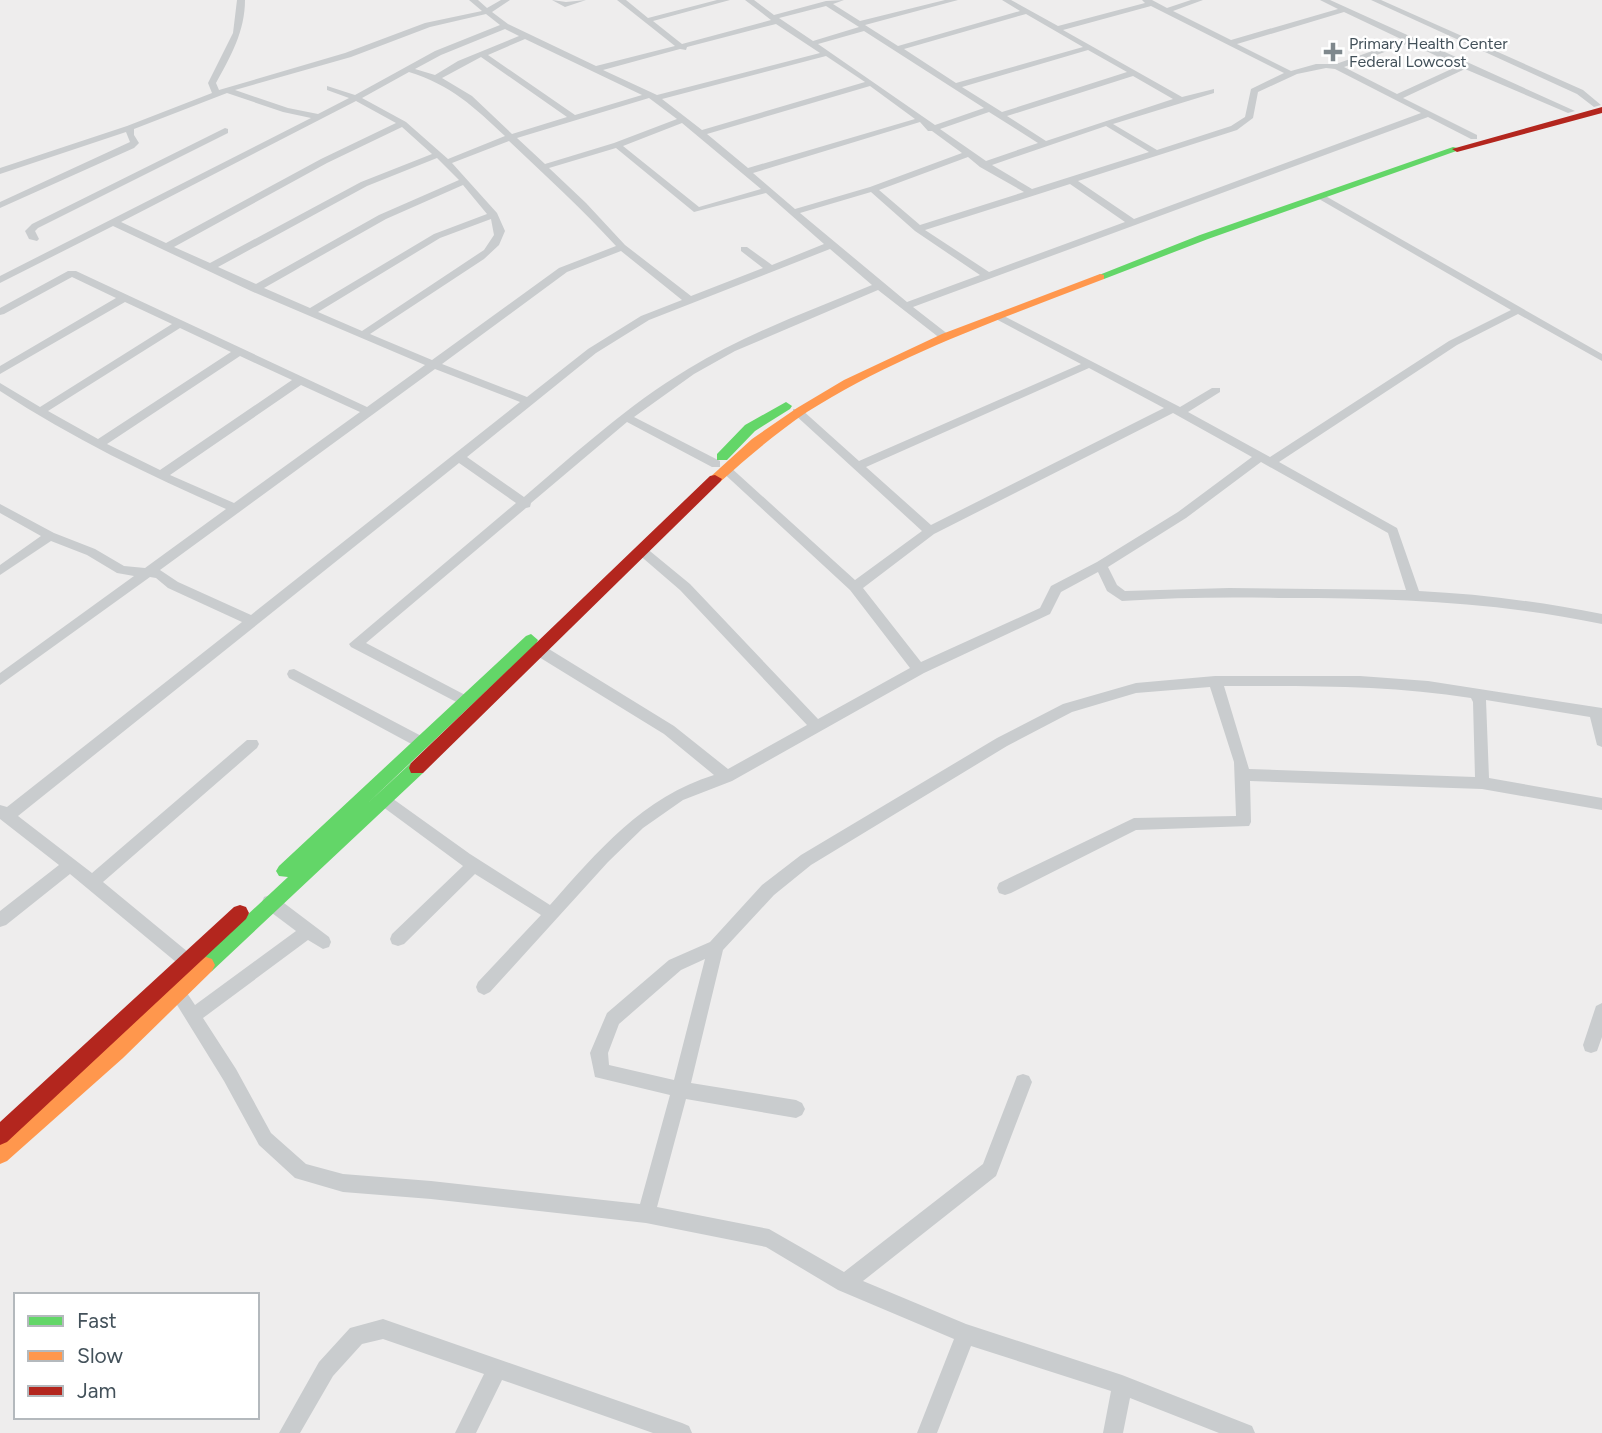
<svg xmlns="http://www.w3.org/2000/svg" width="1602" height="1433" viewBox="0 0 1602 1433" font-family="Figtree,sans-serif">
	<style>
		.lines { fill: none; stroke-linecap: round; stroke-linejoin: round }
		.street { fill: #c9ccce; fill-rule: evenodd }
		.fast { fill: #63d668; fill-rule: evenodd }
		.slow { fill: #ff974d; fill-rule: evenodd }
		.jam { fill: #b3261e; fill-rule: evenodd }
		.poi-dot { fill: #7f888d; stroke: #fff; stroke-width: 2.5 }
		.labels { text-anchor: middle; stroke-width: 5; stroke-linejoin: round; paint-order: stroke }
		.far-poi-label { font-size: 16px; fill: #43515a; stroke: #fff; text-anchor: start }
	</style>
	<rect width="100%" height="100%" fill="#eeeded"/>
	<g class="lines">
		<path class="street" d="M237 0H245C245 31 231 56 216 83L219 90 345 53 425 23 482 11 469 0H478L487 8 501 0H510L492 12 508 24 596 66 675 46 617 0H626L648 18 717 0H730L653 21 682 44 771 20 745 0H754L774 15 826 1 844 0 833 4 860 21 945 0H958L865 25 898 46 1020 11 1002 0H1011L1058 26 1145 3 1142 0H1152L1167 8 1191 0H1203L1173 11 1231 40 1338 9 1320 0H1330L1575 111 1568 113 1465 69 1403 98 1477 135V139H1471L1428 117 913 307 949 335V339H941L878 290 735 351 694 374 634 417 720 461V467H712L627 422 531 503 530 507 526 508 366 643 469 697 471 701 469 705 464 706 351 647 349 644 516 503 459 463 18 816 92 873 247 740H257L259 744 257 748 103 882 194 957 196 962 194 967 188 969 182 967 70 874 6 925 0 927V911L59 865 0 819V805L7 807 242 622 168 588 156 578 150 577 0 685V673L134 576 117 573 87 555 51 541 0 575V565L41 536 0 513V504L54 533 95 549 124 566 145 568 226 509C148 475 72 438 0 391V383L40 407 172 324 125 302 0 374V366L116 298 72 277 4 314 0 315V308L68 271H76L367 407 425 365 251 291 113 226 0 283V276L311 118 283 112 227 93 134 129V135L139 143 134 148 0 208V202L130 142 126 132 0 174V168L127 126 212 93 208 83 233 33ZM826 6 859 27 813 41 779 18ZM1151 6 1284 73 1251 89 1245 117 1231 126 1157 150 1113 124 1214 93V89L1182 97 1063 30ZM1344 12 1403 40 1336 64H1316L1291 71 1237 44ZM486 14 500 25 435 51 355 95 327 86V90L349 98 318 114 288 108 235 90 351 57 430 27ZM1026 14 1083 47 956 83 904 49ZM776 24 820 53 657 95 603 70 680 49 686 50 687 47ZM505 29 519 36 458 61 435 75 415 69 441 55ZM864 31 984 108 935 125 818 44ZM525 39 642 95 575 115 488 55ZM1409 43 1458 66 1397 94 1344 67ZM1088 50 1127 72 1002 112 962 87ZM826 56 865 82 702 130 662 99ZM481 57 567 117 512 134 472 96 442 78ZM1326 68 1335 69 1421 113 1134 219 1078 181 1237 130 1253 118 1258 92 1297 74ZM409 72C451 85 474 107 505 136L448 159 406 122 362 98ZM1133 76 1173 99 1046 141 1007 116ZM870 86 915 119 748 168 707 134ZM649 98 677 119 614 143 545 164 517 138ZM356 101 396 123 321 159 166 243 121 222ZM989 112 1038 143 986 161 940 129ZM920 122 928 131H932L962 153 870 187 795 209 753 173ZM682 123 761 189 699 207 623 146ZM1106 126 1149 152 1032 189 992 165ZM402 127 432 154 361 182 210 263 174 247 327 163ZM509 141C545 175 581 208 616 246L559 268 432 360 370 334 484 259 499 245 505 231 497 213 452 163ZM616 148 694 212 766 193 824 244 772 265 747 247H741V251L763 268 691 296 625 245 586 203 549 168ZM968 157 980 167 1024 192 920 225 879 190ZM437 158 459 180 379 215 256 284 218 267 367 186ZM1070 184 1125 222 989 272 925 230ZM463 185 487 214 434 234 310 308 264 288 386 219ZM871 192 915 231 980 275 907 302 800 213ZM491 219 494 235 484 250 362 331 318 312 440 238ZM830 249 872 285C810 311 745 334 688 369 628 405 577 452 524 497L467 457 596 353 649 320ZM621 251 682 300 641 316 588 349 527 397 442 364 567 272ZM180 328 231 352 98 439 48 411ZM240 356 292 380 160 470 107 444ZM435 369 520 402 251 615 178 582 160 570ZM301 385 360 412 234 503 170 475Z
			M552 0 566 2 586 0 565 7Z
			M1371 0H1381L1583 90 1601 105 1594 107 1577 94Z
			M225 128 228 129V133L38 228 35 231 39 239 37 241 29 239 25 231 32 224Z
			M1322 194 1602 354V361L1518 314 1457 345 1279 462 1397 528 1419 591C1481 594 1541 602 1602 614V624C1498 602 1394 598 1288 598 1233 597 1177 597 1122 601L1107 591 1098 572 1061 592 1050 614 924 673 732 781 683 800 643 828 608 862 490 992 484 995 478 992 476 987 478 982 541 915 475 874 404 944 398 946 392 944 390 939 392 934 463 866 379 804 377 800 379 796 384 794 389 796 470 854 550 905C598 851 643 797 714 775L664 734 534 654 532 650 534 646H544L674 726 728 769 807 725 680 590 637 553 635 550 637 547H645L690 584 818 719 910 668 850 590 719 469 725 465 729 466 855 580 922 531 793 413V409H801L859 461 1081 364 994 318V314L998 313 1180 407 1212 388H1220V392L1188 412 1270 457 1449 341 1511 310 1319 199 1317 197ZM1089 368 1164 408 931 525 866 467ZM1173 413 1252 457 1178 512 1097 562 1051 586 1040 608 921 662 863 588 934 534ZM1261 462 1388 533 1406 590 1229 588 1125 591 1117 585 1108 567 1186 518Z
			M294 669 427 739 429 743 427 747H417L289 678 287 674 289 670Z
			M1215 676H1360L1428 681 1602 708V747L1597 745 1590 717 1486 700 1489 778 1602 798V810L1482 789 1250 781 1251 822 1249 826 1136 830 1011 893 1005 895 999 893 997 888 999 883 1134 818 1236 816 1234 762 1210 687 1136 693 1072 712 1007 746 811 865 774 895 723 950 691 1083 796 1100 802 1103 805 1109 802 1115 796 1118 686 1099 657 1207 769 1229 844 1272 983 1164 1017 1076 1023 1074 1029 1076 1032 1082 996 1176 863 1281 966 1324 1122 1375 1252 1426 1255 1433H1219L1130 1398 1123 1433H1103L1111 1391 971 1346 937 1433H917L954 1339 838 1290 766 1247 646 1223 431 1199 343 1192 295 1178 259 1145 224 1081 169 992 171 987 177 984 183 987 195 1005 296 931 264 907 262 902 264 897 270 895 276 897 329 937 331 942 329 947 323 949 308 940 203 1018 236 1069 271 1133 306 1164 343 1174 431 1181 640 1204 670 1095 595 1077 590 1053 607 1013 669 960 710 942 762 885 801 855 997 738 1063 704 1136 683ZM1224 686C1307 686 1389 685 1471 698L1473 702 1475 777 1249 769ZM705 959 674 1080 609 1065 608 1053 619 1024 681 970Z
			M1602 1003V1037L1597 1051 1591 1053 1585 1051 1583 1045 1596 1006Z
			M383 1319 682 1423 689 1426 692 1433H653L502 1380 476 1433H455L484 1374 383 1339 362 1344 333 1376 300 1433H279L319 1362 350 1328Z"/>
		<path class="fast" d="M1453 147 1462 149 1208 239 1104 279 1094 277 1200 235Z
			M786 402 792 406 790 409 755 431 727 460H717V454L745 425Z
			M531 634 538 640 536 644 369 802 411 763H423L425 768 423 773 212 971 206 973 200 971 197 965 200 959 288 877 279 876 276 871 279 866 526 636Z"/>
		<path class="slow" d="M1100 274 1104 275V279C1003 318 899 354 807 412 776 433 748 457 720 482L715 483 708 479 752 439 797 408 844 380 942 334Z
			M206 957 212 959 215 965 212 971 123 1058 7 1161 0 1164V1141L109 1046 200 959Z"/>
		<path class="jam" d="M1602 107V113L1457 152 1452 149Z
			M715 475 722 479 720 482 423 773H411L409 768 411 763 710 476Z
			M240 905 246 907 249 913 246 919 7 1142 0 1145V1122L234 907Z"/>
	</g>
	<path class="poi-dot" d="M1329.5 41.5h7v7h7v7h-7v7h-7v-7h-7v-7h7z"/>
	<g class="labels">
		<g class="far-poi-label">
			<text x="1349" y="49">Primary Health Center<tspan x="1349" dy="18">Federal Lowcost</tspan></text>
		</g>
	</g>
	<rect x="14" y="1293" width="245" height="126" fill="#ffffff" stroke="#b4b9bd" stroke-width="2"/>
	<rect x="28" y="1316" width="35" height="10" fill="#63d668" stroke="#b4b9bd" stroke-width="2"/>
	<text x="77" y="1328" font-size="21" fill="#43515a">Fast</text>
	<rect x="28" y="1351" width="35" height="10" fill="#ff974d" stroke="#b4b9bd" stroke-width="2"/>
	<text x="77" y="1363" font-size="21" fill="#43515a">Slow</text>
	<rect x="28" y="1386" width="35" height="10" fill="#b3261e" stroke="#b4b9bd" stroke-width="2"/>
	<text x="77" y="1398" font-size="21" fill="#43515a">Jam</text>
</svg>
